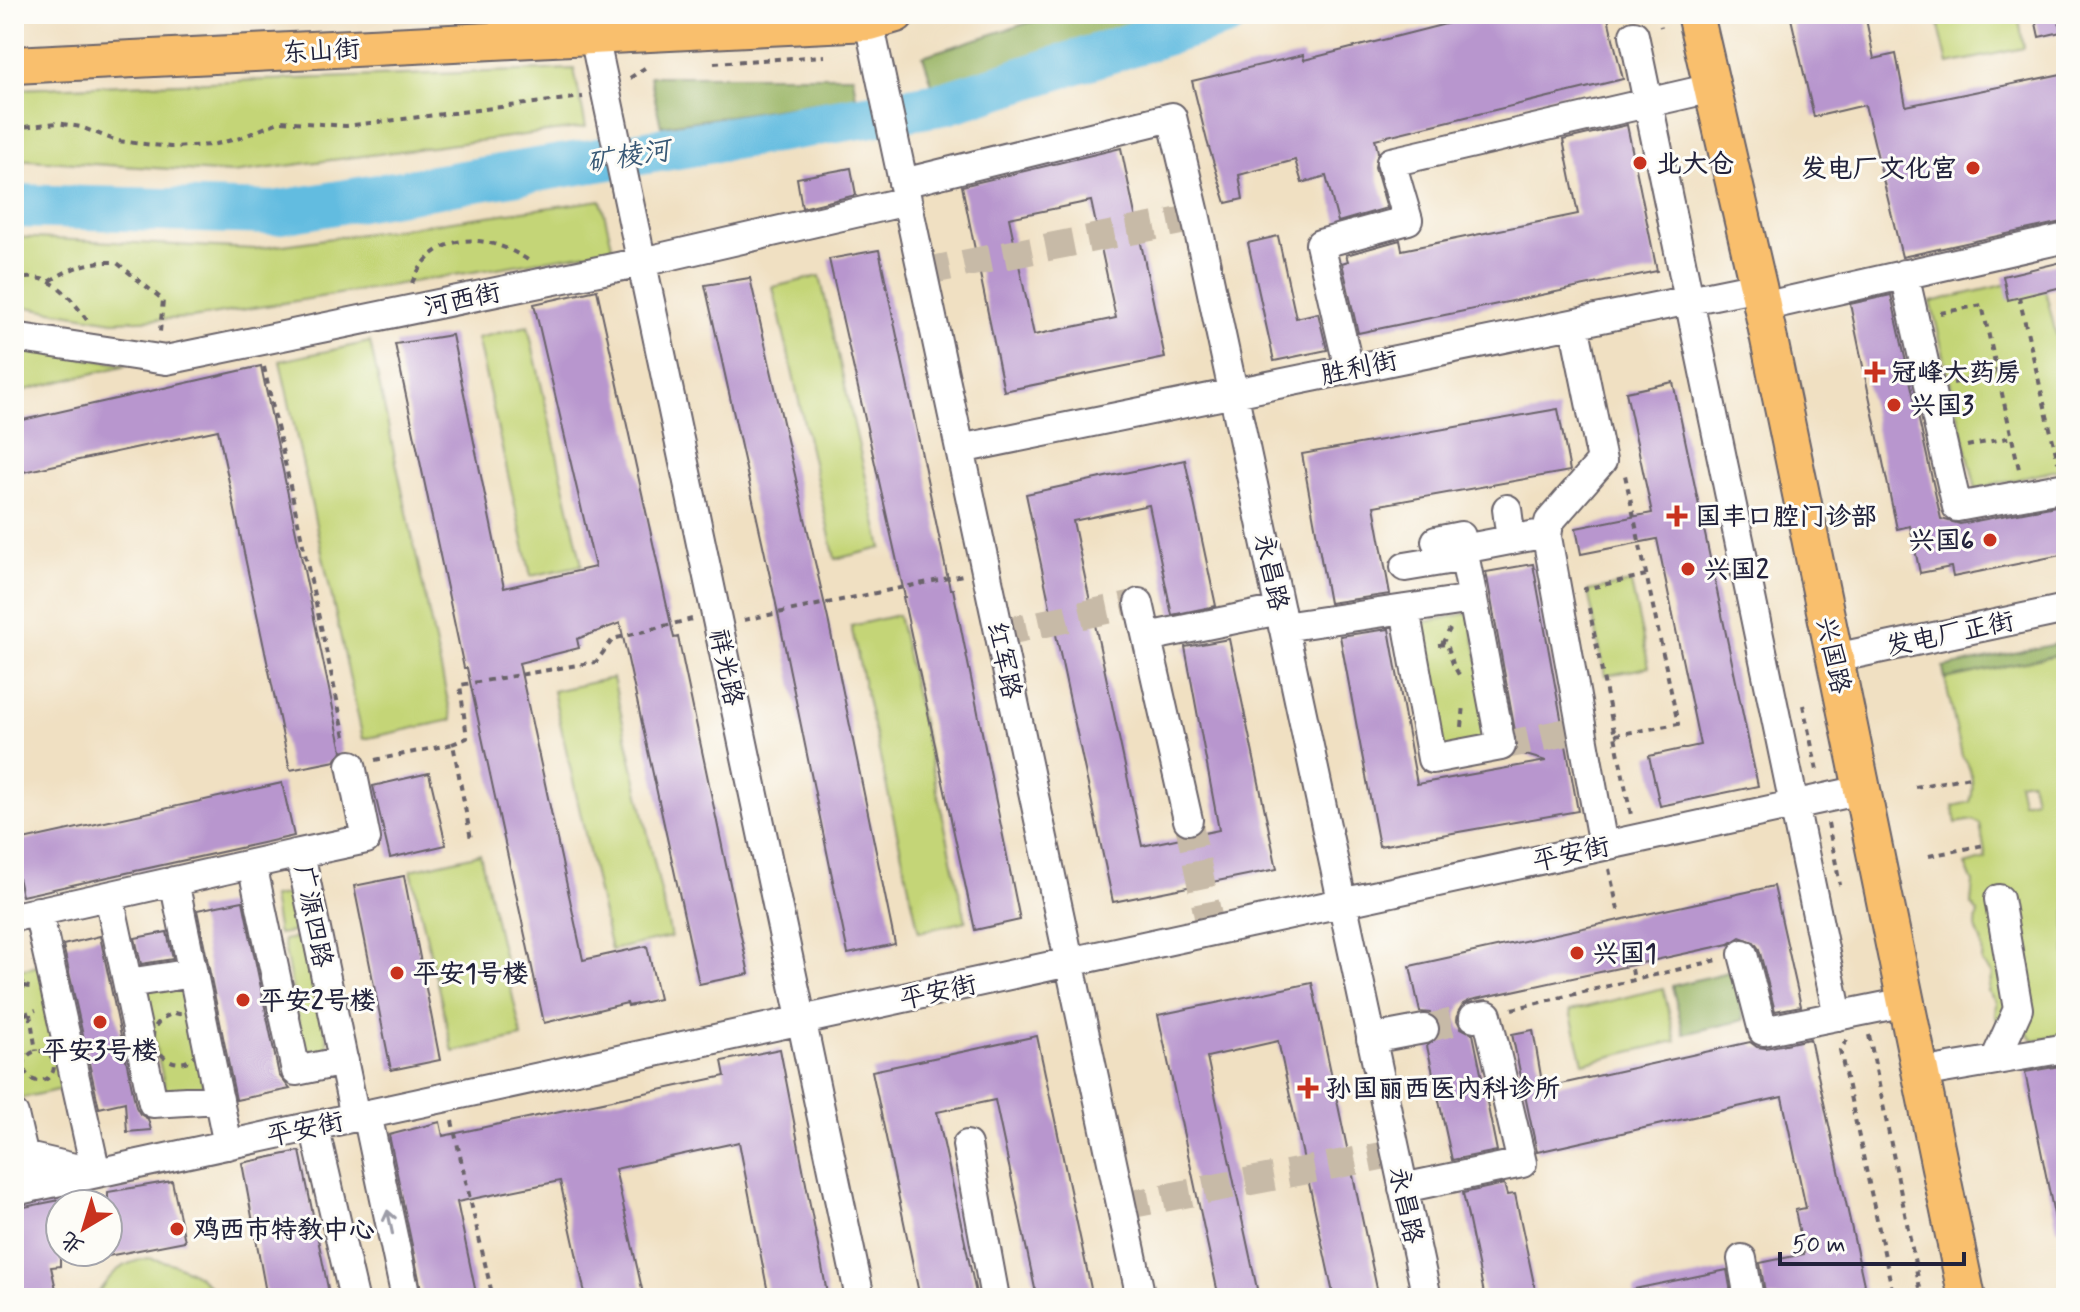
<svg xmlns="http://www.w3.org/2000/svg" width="2080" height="1312" viewBox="0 0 2080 1312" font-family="Mynerve,'LXGW WenKai TC',sans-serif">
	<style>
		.green { fill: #c4d577; stroke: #737c59; stroke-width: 2; fill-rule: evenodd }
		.forest { fill: #9bb668; stroke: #5e6c52; stroke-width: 2 }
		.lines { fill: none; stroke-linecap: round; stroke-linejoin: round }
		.river { stroke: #62bce0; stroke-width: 44 }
		.building { fill: #b896ce; fill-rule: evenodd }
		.minor-tunnel { stroke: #c7baa7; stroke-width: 28; stroke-dasharray: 28 14; stroke-linecap: butt }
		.minor-casing { stroke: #6a646a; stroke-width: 32 }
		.major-casing { stroke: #6a646a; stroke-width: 40 }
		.path { stroke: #6a646a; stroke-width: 4; stroke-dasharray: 6 6; stroke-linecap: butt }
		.minor { stroke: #fff; stroke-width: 28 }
		.major { stroke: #f9bf6d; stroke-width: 36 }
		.oneway { stroke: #9c9ca7 }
		.poi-dot { fill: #c8321e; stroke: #fdfcf7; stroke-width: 3 }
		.labels { text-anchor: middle; stroke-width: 6; stroke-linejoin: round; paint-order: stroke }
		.street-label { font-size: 26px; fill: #22223b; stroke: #fdfcf7 }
		.poi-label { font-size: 26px; font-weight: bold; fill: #22223b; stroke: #fdfcf7; text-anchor: start }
		.water-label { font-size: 28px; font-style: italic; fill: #385875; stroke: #fdfcf7 }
	</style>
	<rect width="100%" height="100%" fill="#fdfcf7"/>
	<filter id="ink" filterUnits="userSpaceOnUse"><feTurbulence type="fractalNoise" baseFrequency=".0125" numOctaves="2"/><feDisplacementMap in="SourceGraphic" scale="16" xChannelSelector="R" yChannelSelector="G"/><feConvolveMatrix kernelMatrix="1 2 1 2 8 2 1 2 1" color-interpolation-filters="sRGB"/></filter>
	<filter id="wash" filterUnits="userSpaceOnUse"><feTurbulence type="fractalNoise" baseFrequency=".006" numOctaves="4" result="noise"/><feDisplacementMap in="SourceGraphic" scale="32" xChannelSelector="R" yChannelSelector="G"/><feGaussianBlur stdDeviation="1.8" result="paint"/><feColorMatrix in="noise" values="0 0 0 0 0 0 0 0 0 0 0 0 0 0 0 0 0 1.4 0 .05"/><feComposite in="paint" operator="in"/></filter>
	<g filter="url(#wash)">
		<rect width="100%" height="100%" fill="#f0e0c2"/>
		<path class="green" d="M1936 14H2018L2024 48 1948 64Z
			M574 69 586 127 232 173 14 159V89Z
			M601 200 613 249 192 318 113 321 14 305V237L255 249Z
			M820 276 882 548 835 559 773 287Z
			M2042 276 2066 377V468L1976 489 1931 302Z
			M528 326 582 565 531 576 477 338Z
			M370 342 452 720 363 739 280 361Z
			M14 347 127 365 14 393Z
			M1631 583 1649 667 1605 676 1588 591Z
			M1469 613 1495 741 1441 752 1416 624Z
			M898 615 966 921 919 932 851 626Z
			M2066 653V1030L2063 1035 2035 1041C2024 1033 2019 1019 2011 1007L1998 1020 1995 1016 1996 1002 1988 992 1992 974 1982 963C1982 958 1983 953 1982 948 1982 932 1972 936 1978 913L1971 904 1973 882 1965 865 1986 859 1980 824 1973 820 1956 823 1953 806 1970 802C1975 790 1972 765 1962 756L1945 679ZM2031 780 2035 799 2022 802 2018 782Z
			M613 678 671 937 611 950 553 691Z
			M480 854 522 1037 453 1052 411 870Z
			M300 893 306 930 278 934 272 897Z
			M307 936 329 1051 305 1055 283 940Z
			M39 966 67 1088 21 1098 14 1066V971Z
			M184 984 204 1088 166 1092 143 990Z
			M1663 988 1676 1041 1583 1063 1570 1011Z
			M148 1258C179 1263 201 1273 220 1298H94C112 1273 118 1264 148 1258Z"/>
		<path class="forest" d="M1056 14H1162L933 87 923 56Z
			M650 76H853L856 97 661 126Z
			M2066 642V653L1945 679 1943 668Z
			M1732 971 1744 1020 1684 1034 1672 986Z"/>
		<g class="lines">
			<path class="river" d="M14 206 274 213 946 103 1228 14"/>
		</g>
		<g id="blocks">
			<path class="building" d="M1485 14H1607L1623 79 1375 139 1378 152 1375 167 1387 208 1338 222 1326 176 1302 183 1295 160 1239 175 1243 199 1226 203 1207 141 1192 81 1303 55 1304 60Z
				M1790 14H1865L1874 59 1896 54 1906 106 2066 73V221L1902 257 1865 105 1814 117Z
				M2034 14H2057L2061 32 2039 37Z
				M1627 125 1657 271 1358 333 1342 263 1348 261 1346 255 1400 240 1402 250 1578 214 1563 140Z
				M1121 148 1165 358 1004 391 962 186ZM1091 201 1116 318 1034 335 1009 218Z
				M851 168 856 195 802 208 797 178Z
				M1278 236 1296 318 1318 313 1327 350 1274 361 1248 243Z
				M879 250 950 589H953L1020 920 975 930 903 597H905L829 259Z
				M2066 261V286L2008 300 2003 276Z
				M750 278 828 619 895 944 848 954 775 599 705 285Z
				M597 290 674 638 678 637 749 974 699 984 620 623 577 639 579 648 519 663 583 960 647 946 659 999 628 1006 627 1003 544 1023 467 668H464L395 344 452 335 504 588 595 567 534 304Z
				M1891 295 1941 519 1960 524 2066 504V554L1953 577 1951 567 1920 573 1910 526 1897 529 1850 304Z
				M261 366 342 751 335 761 290 770 218 430 14 474V422Z
				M1673 382 1758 786 1660 806 1649 756 1700 745 1657 539 1581 554 1576 528 1652 513 1626 392Z
				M1558 409 1570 471 1374 506 1390 594 1329 603 1302 454Z
				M1185 460 1216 606 1172 615 1149 505 1073 521 1142 846 1219 830 1185 647 1229 639 1277 869 1113 902 1026 494Z
				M1533 564 1578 811 1379 846 1340 636 1389 629 1417 784 1546 761 1519 753 1486 572Z
				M429 773 446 845 390 858 373 786Z
				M282 783 294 836 22 896 14 859V842Z
				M404 876 440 1060 391 1070 354 886Z
				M1774 886 1801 1006 1775 1011 1759 949 1754 942 1740 937 1729 944 1471 1000 1463 1004 1458 1012 1457 1020 1461 1028 1473 1034 1497 1151 1452 1160 1427 1046 1440 1035V1025L1430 1013 1420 1012 1410 966Z
				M243 901 279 1075 290 1089 236 1100 197 910Z
				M167 932 173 959 141 964 135 938Z
				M100 936 136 1107 140 1114 148 1119 151 1130 127 1132 125 1102 99 1108 63 945Z
				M1312 983 1379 1298H1334L1278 1041 1207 1057 1259 1298H1219L1158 1015Z
				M1533 1030 1543 1088 1750 1042 1757 1047 1766 1048 1810 1039 1867 1298H1766L1760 1263 1804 1254 1795 1210 1806 1208 1782 1097 1537 1152 1512 1034Z
				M1037 1036 1093 1298H1037L995 1100 937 1112 977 1298H920L872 1071Z
				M780 1049 828 1298H769L739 1142 615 1169 644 1298H586L560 1181 457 1202 477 1298H423L389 1135 440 1122 443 1136 725 1076 722 1061Z
				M2066 1065V1228L2057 1229 2025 1072Z
				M300 1151 330 1298H267L242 1163Z
				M172 1181 185 1241 108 1256V1192Z
				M1504 1184 1507 1195 1515 1194 1537 1298H1485L1463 1193Z
				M60 1200V1266L51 1267 58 1298H14V1209Z
				M1727 1270 1732 1298H1635L1634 1289Z"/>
		</g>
	</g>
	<g filter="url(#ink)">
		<use href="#blocks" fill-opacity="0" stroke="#6a646a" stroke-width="2"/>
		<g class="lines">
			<path class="minor-tunnel" d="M922 272 1196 218
				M999 633 1139 603
				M1501 746 1582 729
				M1188 820 1211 931
				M1424 1029 1474 1017
				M1122 1206 1396 1153"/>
			<defs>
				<path id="minor" d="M609 14 594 36 860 1298
					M860 14 869 22 1141 1298
					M1634 35 1838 1016
					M903 183 1172 117 1196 218 1427 1298
					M1904 274 1957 507 2066 487
					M1762 307 2066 238
					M1574 324 1602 461 1549 522 1547 537 1603 846
					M14 337 166 360 642 262 907 201
					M1349 369 1320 244 1408 220 1391 162 1712 88
					M960 449 1758 286
					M1507 509 1511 540
					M1436 541 1461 536 1463 549
					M1405 567 1465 557
					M1473 599 1463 549 1547 533
					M1139 603 1188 820
					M1283 627 1473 599 1501 746 1432 759 1405 609
					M1147 637 1280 610
					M1835 658 2066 609
					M351 765 366 839 300 853 355 1117
					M252 864 296 1071 344 1061
					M174 881 228 1145
					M109 896 153 1103 219 1099
					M14 917 300 853
					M1743 954 1763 1031 1906 1002
					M128 983 193 973
					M1371 1039 1424 1029
					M1995 1060 2018 1009 1999 899
					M1920 1073 2066 1048
					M367 1114 406 1298
					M14 1115 27 1171
					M314 1126 354 1298
					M967 1145 995 1298
					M14 1154 96 1173 38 911
					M1403 1188 1522 1163 1487 1015 1474 1017
					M14 1191 1862 790
					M1742 1259 1749 1298"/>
				<path id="major" d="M1695 14 1758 286 1967 1298
					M14 65 869 22 896 14"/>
			</defs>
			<use href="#minor" class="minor-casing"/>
			<use href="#major" class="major-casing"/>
			<path class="path" d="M1658 14 1661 27
				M714 63 825 56
				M630 78 649 65
				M14 128 57 123 81 127 117 141 171 147 212 145 240 138 281 121 346 126 583 97
				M14 280C52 270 69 295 89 323
				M50 281C72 267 90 261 116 262L163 300 160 332
				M412 283C435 230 485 232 528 260
				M2019 297 2058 462
				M1940 313 1982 305 2019 469
				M264 367 346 741
				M1953 383 1998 374
				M1967 446 2012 437
				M1586 592 1585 589 1646 575
				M1589 608 1631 815
				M744 620 963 575
				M1442 644 1450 629
				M1438 645 1447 644 1453 664 1459 675
				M1803 705 1818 775
				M1462 727 1464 704
				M1615 735 1678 724 1625 475
				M452 744 467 738 460 685 596 662 613 639 692 619
				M375 760 453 744 471 839
				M1915 787 1970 777
				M1828 823 1840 885
				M1929 856 1984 845
				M1609 869 1619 914
				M16 954 23 986
				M1632 969 1634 980
				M14 993 23 986 30 987
				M14 1006 25 1014 36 1010
				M1512 1009 1718 960
				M175 1013 190 1017 206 1034C203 1040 201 1047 198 1052 173 1087 125 1027 175 1013Z
				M30 1014 36 1051
				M1869 1035 1922 1298
				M1847 1040 1840 1050 1894 1298
				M24 1066a15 15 0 1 1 30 0a15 15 0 1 1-30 0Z
				M14 1071 24 1069
				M452 1121 493 1298"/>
			<use href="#minor" class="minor"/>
			<use href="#major" class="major"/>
		</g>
		<defs><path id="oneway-shaft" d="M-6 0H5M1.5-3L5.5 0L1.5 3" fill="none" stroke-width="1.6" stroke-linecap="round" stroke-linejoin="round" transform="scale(2)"/></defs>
		<use class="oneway" href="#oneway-shaft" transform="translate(390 1222) rotate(-102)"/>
	</g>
	<g class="poi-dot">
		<circle cx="1640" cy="163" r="8"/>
		<circle cx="1973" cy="168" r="8"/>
		<path d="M1871 360h8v8h8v8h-8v8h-8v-8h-8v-8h8z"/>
		<circle cx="1894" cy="405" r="8"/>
		<path d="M1673 504h8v8h8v8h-8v8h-8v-8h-8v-8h8z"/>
		<circle cx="1990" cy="540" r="8"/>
		<circle cx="1688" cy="569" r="8"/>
		<circle cx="1577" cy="953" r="8"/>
		<circle cx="397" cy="973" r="8"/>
		<circle cx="243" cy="1000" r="8"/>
		<circle cx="100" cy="1022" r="8"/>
		<path d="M1304 1076h8v8h8v8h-8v8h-8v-8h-8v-8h8z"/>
		<circle cx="177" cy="1229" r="8"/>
	</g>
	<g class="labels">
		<g class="street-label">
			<text transform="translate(321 50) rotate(-3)" y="9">东山街</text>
			<text transform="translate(462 299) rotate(-12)" y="9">河西街</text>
			<text transform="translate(1359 367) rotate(-12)" y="9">胜利街</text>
			<text transform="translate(1272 572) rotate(78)" y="9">永昌路</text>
			<text transform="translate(1950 633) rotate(-12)" y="9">发电厂正街</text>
			<text transform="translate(1834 655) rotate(78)" y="9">兴国路</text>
			<text transform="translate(1005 660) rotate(78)" y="9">红军路</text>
			<text transform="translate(727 667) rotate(78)" y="9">祥光路</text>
			<text transform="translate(1571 853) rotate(-12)" y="9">平安街</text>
			<text transform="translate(314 916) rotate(79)" y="9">广源四路</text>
			<text transform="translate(938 991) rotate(-12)" y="9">平安街</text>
			<text transform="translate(305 1128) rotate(-12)" y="9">平安街</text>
			<text transform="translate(1407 1205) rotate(78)" y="9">永昌路</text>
		</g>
		<g class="poi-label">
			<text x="1656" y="172">北大仓</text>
			<text x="1957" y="177" text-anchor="end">发电厂文化宫</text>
			<text x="1891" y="381">冠峰大药房</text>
			<text x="1910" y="414">兴国3</text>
			<text x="1695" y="525">国丰口腔门诊部</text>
			<text x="1974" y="549" text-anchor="end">兴国6</text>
			<text x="1704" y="578">兴国2</text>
			<text x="1593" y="962">兴国1</text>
			<text x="413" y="982">平安1号楼</text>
			<text x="259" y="1009">平安2号楼</text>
			<text x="100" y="1059" text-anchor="middle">平安3号楼</text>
			<text x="1326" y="1097">孙国丽西医内科诊所</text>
			<text x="193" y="1238">鸡西市特教中心</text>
		</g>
		<g class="water-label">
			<text transform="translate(628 155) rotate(-9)" y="10">矿棱河</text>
		</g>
	</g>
	<rect width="2080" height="1312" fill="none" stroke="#fdfcf7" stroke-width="48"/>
	<g transform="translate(84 1228) rotate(218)"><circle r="38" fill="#fdfcf7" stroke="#a5a5ac" stroke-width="2"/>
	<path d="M0-6L14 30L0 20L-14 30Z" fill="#c8321e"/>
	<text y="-12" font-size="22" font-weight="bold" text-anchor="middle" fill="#22223b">北</text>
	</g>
	<path d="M1780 1252v12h184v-12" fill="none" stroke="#22223b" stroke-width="4"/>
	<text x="1792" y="1252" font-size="24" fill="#22223b" stroke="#fdfcf7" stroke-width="6" paint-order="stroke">50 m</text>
</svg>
